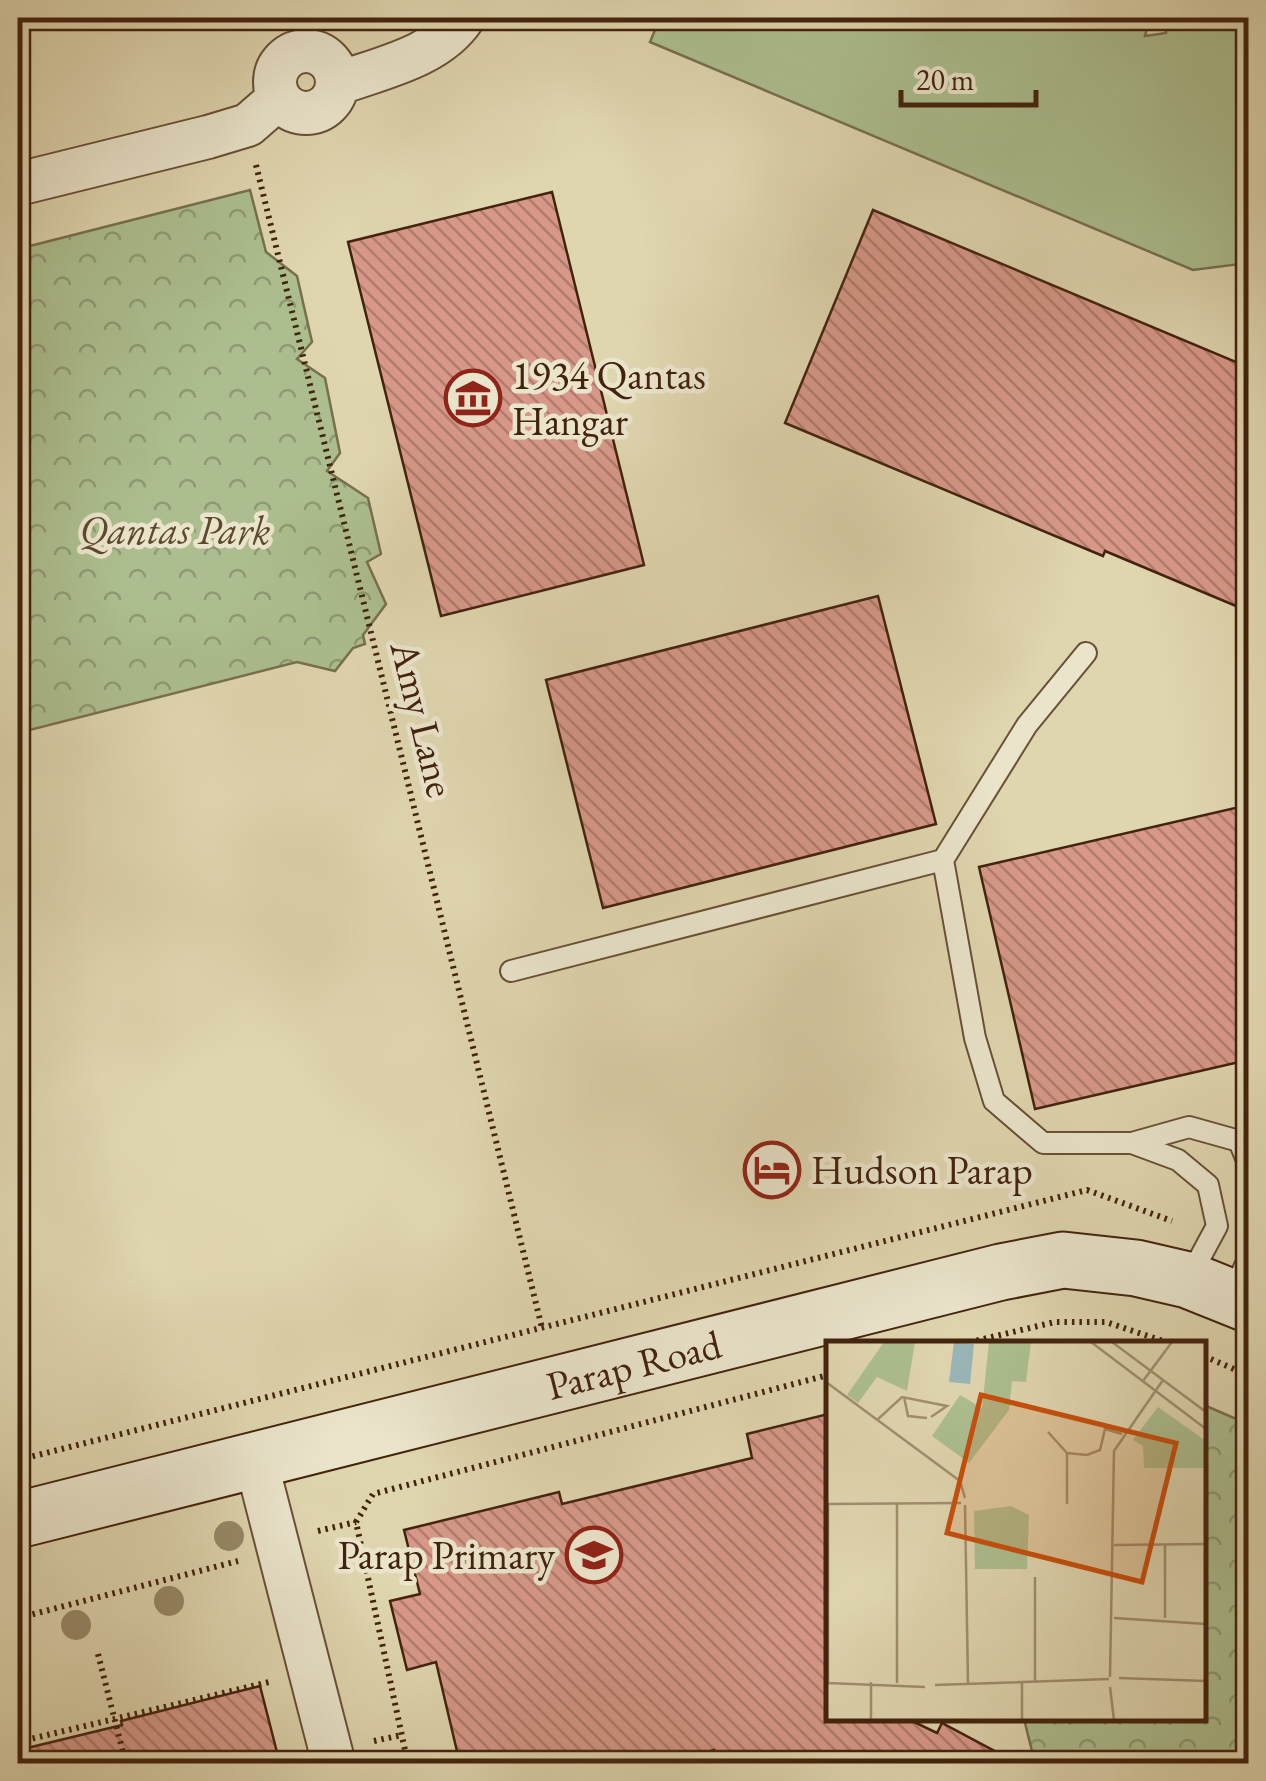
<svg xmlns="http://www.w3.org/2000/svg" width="1266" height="1781" font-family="'EB Garamond',serif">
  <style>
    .forest { fill: url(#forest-crowns); stroke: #77704e; stroke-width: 2.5 }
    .pitch { fill: #acbe8f; stroke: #77704e; stroke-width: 2.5 }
    .building { fill: url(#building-back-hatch); stroke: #42230d; stroke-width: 2.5 }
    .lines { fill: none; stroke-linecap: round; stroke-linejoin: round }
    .lane-casing { stroke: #695036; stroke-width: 24 }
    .street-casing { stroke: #695036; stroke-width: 46 }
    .secondary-casing { stroke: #42230d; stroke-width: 59 }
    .path { stroke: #42230d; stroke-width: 6; stroke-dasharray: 2.5 5; stroke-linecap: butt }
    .lane { stroke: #eae4cb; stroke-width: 20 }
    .street { stroke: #eae4cb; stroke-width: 42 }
    .secondary { stroke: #eae4cb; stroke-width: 55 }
    .tree { fill: #978968 }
    .labels { text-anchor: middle; stroke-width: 9; stroke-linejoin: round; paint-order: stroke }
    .poi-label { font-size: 40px; fill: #42230d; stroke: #eae4cb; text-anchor: start }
    .park-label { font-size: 40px; font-style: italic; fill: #5c4a2e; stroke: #eae4cb }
    .street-label { font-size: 40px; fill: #42230d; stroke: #eae4cb }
    .inset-road { fill: none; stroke: #a08e6e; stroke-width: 2.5 }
    .view { fill: #c74e0c; fill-opacity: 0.15; stroke: #c74e0c; stroke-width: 5 }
    .inset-edge { fill: none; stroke: #42230d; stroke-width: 5 }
  </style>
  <defs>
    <pattern id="forest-crowns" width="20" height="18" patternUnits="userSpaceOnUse" patternTransform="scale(2.5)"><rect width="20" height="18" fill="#acbe8f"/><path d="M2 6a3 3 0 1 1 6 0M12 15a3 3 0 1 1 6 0" fill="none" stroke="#8e9a73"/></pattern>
    <pattern id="building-back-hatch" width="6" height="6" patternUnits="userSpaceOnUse" patternTransform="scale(2.5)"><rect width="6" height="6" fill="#d79889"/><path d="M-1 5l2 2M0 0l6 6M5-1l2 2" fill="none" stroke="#b07c6e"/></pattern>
  </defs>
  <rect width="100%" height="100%" fill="#dfd5af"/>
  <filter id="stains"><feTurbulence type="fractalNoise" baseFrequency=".002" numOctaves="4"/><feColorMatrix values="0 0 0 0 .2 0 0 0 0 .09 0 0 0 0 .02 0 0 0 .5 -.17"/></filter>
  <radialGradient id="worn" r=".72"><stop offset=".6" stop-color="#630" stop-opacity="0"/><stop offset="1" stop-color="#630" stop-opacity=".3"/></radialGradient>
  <!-- forest -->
  <path class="forest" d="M250 190 266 252 297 276 312 342 297 359 325 378 340 453 327 471 368 498 381 554 367 562 386 604 363 635 365 644 353 648 335 671 297 662 18 733V249Z
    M1204 1405 1248 1424V1763H1035L1024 1719 1204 1718Z"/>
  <!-- pitch -->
  <path class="pitch" d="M660 18H1150L1145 36 1166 33 1165 23 1212 18H1248V263L1193 270 650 42Z"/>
  <!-- building -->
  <path class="building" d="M552 192 644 565 441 616 348 242Z
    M873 210 1248 367V611L1105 551 1103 556 785 423Z
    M878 596 936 824 603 908 546 680Z
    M1248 805V1060L1035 1109 979 867Z
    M828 1414V1718H906L937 1733 942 1723 1019 1764H716L714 1750 658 1764H460L436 1662 407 1670 390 1601 420 1594 404 1530 559 1492 562 1504 752 1458 747 1434Z
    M260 1686 280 1764H21L19 1750 122 1725 121 1721Z"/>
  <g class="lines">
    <!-- lane casing -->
    <g class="lane-casing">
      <path id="lane" d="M1086 653 1027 725 943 860 975 1038 994 1101 1043 1143H1132L1189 1127 1239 1141 1248 1163
        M511 971 943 860
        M1132 1143 1178 1160 1208 1185 1217 1226 1189 1278
        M1233 1293 1248 1259"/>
    </g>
    <!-- street casing -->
    <g class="street-casing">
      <path id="street" d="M275 82a31 31 0 1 1 62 0a31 31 0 1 1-62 0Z
        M337 84C380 68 437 57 463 18
        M18 184 208 137 248 125 279 98
        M256 1461 334 1764"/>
    </g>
    <!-- secondary casing -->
    <g class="secondary-casing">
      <g id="secondary">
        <path id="s1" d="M18 1520 1001 1272 1063 1260 1136 1268 1188 1280 1248 1304"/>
      </g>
    </g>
    <!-- path -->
    <path class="path" d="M256 165 542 1328
      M962 1344 1055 1322H1106L1172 1344
      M1204 1356 1248 1375
      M18 1460 1087 1190 1172 1221
      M318 1531 356 1522
      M18 1618 238 1561
      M98 1654 126 1764
      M374 1741 402 1735
      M18 1742 269 1682
      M408 1764 356 1522 373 1494 828 1375"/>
    <!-- lane -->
    <use href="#lane" class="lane"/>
    <!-- street -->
    <use href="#street" class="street"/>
    <!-- secondary -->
    <use href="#secondary" class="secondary"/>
  </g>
  <!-- trees -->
  <g class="tree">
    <circle cx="229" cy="1536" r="15"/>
    <circle cx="169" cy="1601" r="15"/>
    <circle cx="76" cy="1625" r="15"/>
  </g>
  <!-- icons -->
  <defs>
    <g id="museum-ring" transform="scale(2.875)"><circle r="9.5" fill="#eae4cb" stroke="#8f2418" stroke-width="1.5"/><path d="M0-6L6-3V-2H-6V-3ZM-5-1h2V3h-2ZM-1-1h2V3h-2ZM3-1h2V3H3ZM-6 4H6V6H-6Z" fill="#8f2418"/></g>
    <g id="hotel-ring" transform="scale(2.875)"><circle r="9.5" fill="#eae4cb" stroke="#8f2418" stroke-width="1.5"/><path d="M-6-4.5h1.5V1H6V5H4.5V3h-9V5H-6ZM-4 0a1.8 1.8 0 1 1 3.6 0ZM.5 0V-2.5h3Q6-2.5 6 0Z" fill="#8f2418"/></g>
    <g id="school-ring" transform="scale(2.875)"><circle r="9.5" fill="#eae4cb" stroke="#8f2418" stroke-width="1.5"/><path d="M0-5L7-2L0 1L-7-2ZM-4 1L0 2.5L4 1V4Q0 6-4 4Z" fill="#8f2418"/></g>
  </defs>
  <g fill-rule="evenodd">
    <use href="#museum-ring" x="473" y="398"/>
    <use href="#hotel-ring" x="772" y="1170"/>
    <use href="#school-ring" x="594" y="1555"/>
  </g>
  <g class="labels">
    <!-- poi labels -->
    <g class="poi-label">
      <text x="512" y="389">1934 Qantas<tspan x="512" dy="46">Hangar</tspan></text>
      <text x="811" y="1184">Hudson Parap</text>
      <text x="555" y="1569" text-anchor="end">Parap Primary</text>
    </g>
    <!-- park labels -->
    <g class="park-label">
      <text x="175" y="544">Qantas Park</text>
    </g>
    <!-- street labels -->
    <g class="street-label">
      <text transform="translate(423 719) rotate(76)" y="14">Amy Lane</text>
      <text dy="14" stroke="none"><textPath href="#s1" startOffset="635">Parap Road</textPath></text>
    </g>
  </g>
  <!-- overview -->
  <g transform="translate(826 1341)">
    <rect width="380" height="380" fill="#dfd5af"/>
    <path d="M58 1H89L81 50 51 36 32 62 21 54Z" fill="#acbe8f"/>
    <path d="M332 66 380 100V127H318L317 105 307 99ZM185 165 203 174 201 228H149L148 170Z" fill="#acbe8f"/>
    <path d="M163 1H205L200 41 186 40 183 69 143 122 106 95 134 54 156 67Z" fill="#acbe8f"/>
    <path d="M128 1 148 3 144 43 123 41Z" fill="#99b5b7"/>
    <path class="inset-road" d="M265 1 380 88M286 1 380 71M317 40 346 1M0 41 134 140 139 157M78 56 82 75 101 77M51 79 76 56 121 65 105 76M222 91 241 112 261 114 274 109 279 88 296 93M241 112V163M1 163 135 162M2 163V341M139 164 142 342M288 204 380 203M339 204V277M209 236V341M288 277 380 283M284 336 288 110 337 39M293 337 380 340M45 341V379M1 342 99 346M71 342V162M196 342V379M109 344 283 338M284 346 288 379"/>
    <path class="view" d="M155 54 350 102 316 241 121 192Z"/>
    <rect width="380" height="380" class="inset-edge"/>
  </g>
  <!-- margin -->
  <rect width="1266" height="1781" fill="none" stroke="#dfd5af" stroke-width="60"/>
  <rect x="20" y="20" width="1226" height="1741" fill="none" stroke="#42230d" stroke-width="5"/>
  <rect x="30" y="30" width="1206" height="1721" fill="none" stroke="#42230d" stroke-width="2.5"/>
  <!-- scale -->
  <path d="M901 90v15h135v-15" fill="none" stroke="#42230d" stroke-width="5"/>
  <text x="916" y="90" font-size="30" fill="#42230d" stroke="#eae4cb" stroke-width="8" paint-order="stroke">20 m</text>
  <rect width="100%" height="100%" filter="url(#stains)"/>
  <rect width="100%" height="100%" fill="url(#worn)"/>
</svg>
